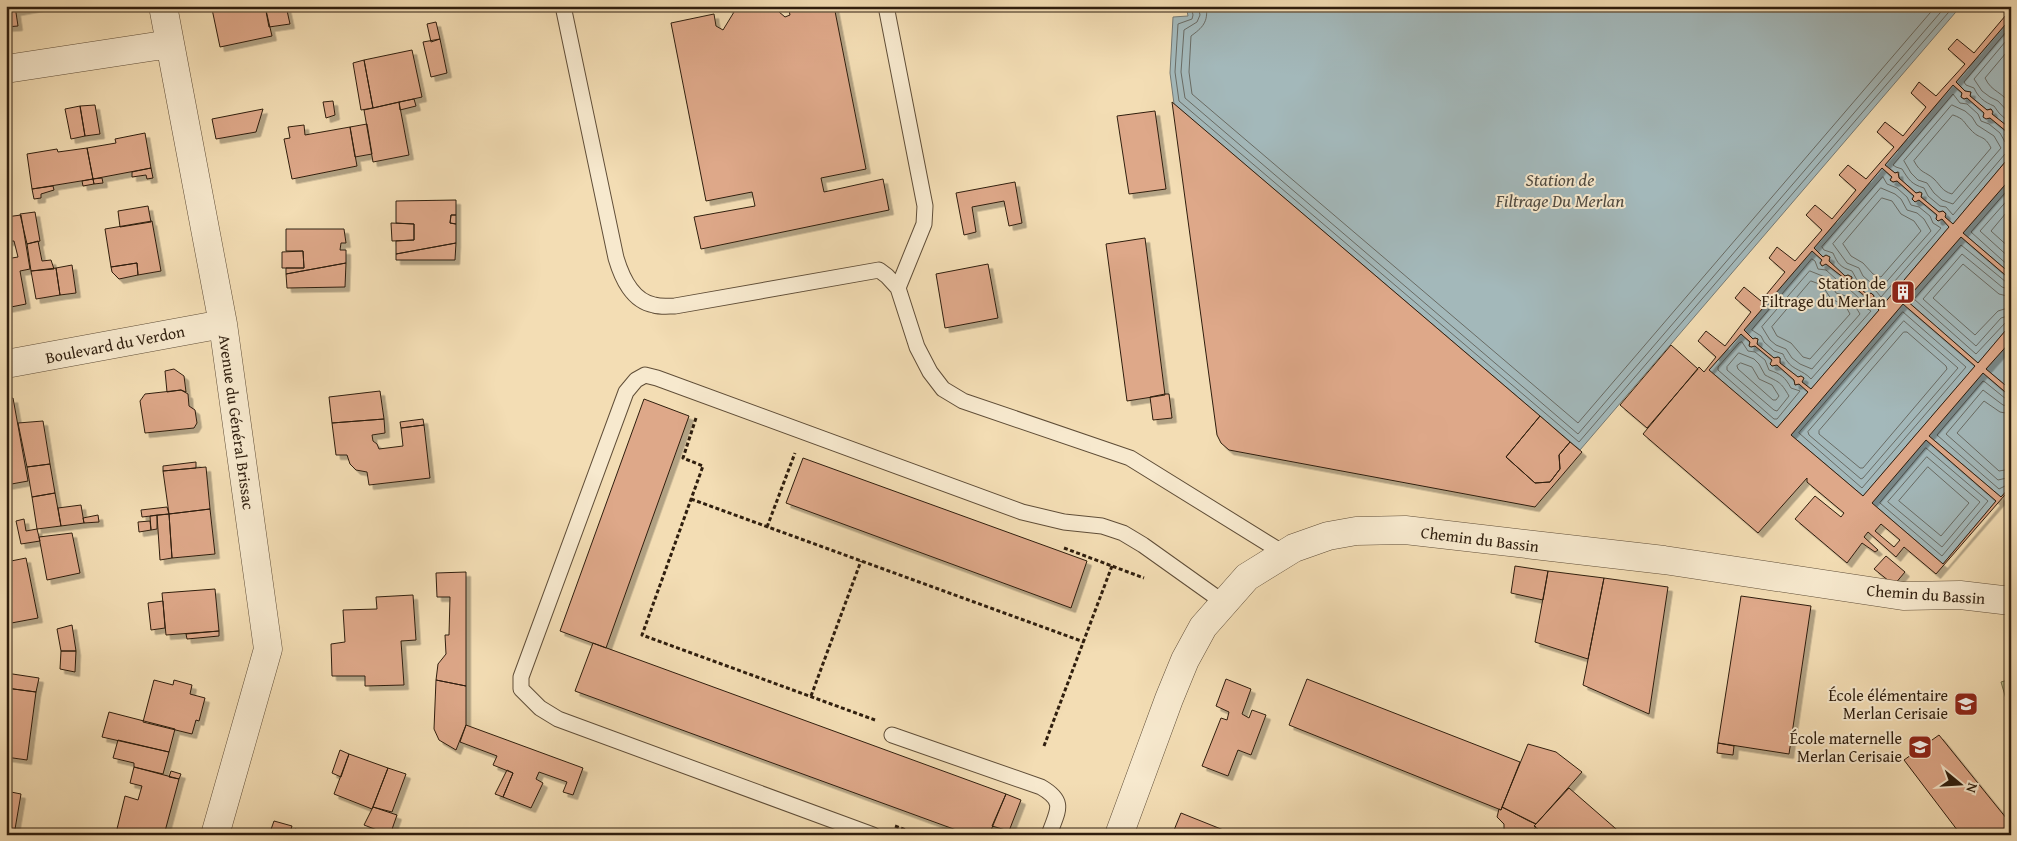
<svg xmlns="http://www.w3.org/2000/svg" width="2017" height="841" font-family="'Gentium Book Plus',serif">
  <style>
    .green { fill: #bec08b; stroke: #766f4c }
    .water { fill: #a3b8ba; stroke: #757a75 }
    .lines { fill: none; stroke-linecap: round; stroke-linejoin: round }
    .shore { stroke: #696b64; stroke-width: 1 }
    .building { fill: #dea889; stroke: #2f1e0e; fill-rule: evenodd; filter: url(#shadow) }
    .lane-casing { stroke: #604e38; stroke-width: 17 }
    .street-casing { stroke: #604e38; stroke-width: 29 }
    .path { stroke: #2f1e0e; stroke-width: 3; stroke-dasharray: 4 2.5; stroke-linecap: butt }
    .lane { stroke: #f7e9ce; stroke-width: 15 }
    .street { stroke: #f7e9ce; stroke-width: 28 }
    .labels { text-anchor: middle; stroke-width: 4; stroke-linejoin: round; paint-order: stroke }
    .poi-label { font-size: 16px; fill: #2f1e0e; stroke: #f7e9ce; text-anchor: end }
    .street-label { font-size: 16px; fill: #2f1e0e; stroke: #f7e9ce }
    .water-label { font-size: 18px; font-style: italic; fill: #524c42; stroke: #f7e9ce }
  </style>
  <defs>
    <filter id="shadow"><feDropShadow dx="4.5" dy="4.5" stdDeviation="0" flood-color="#0004"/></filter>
  </defs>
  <rect width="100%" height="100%" fill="#f3ddb4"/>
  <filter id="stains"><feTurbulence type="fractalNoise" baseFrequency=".004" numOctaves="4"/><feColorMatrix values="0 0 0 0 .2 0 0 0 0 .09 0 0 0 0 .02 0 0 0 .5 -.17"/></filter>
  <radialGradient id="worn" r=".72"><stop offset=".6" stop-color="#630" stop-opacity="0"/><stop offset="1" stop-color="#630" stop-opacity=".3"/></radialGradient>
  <!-- green -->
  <path class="green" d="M2011 679V716L2001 682Z"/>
  <!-- water -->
  <path class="water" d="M1186 6H1961L1580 450 1174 104 1170 73 1173 17 1188 16Z
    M2011 18V129H2009L1992 114 1993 112 1991 109 1987 110 1970 96V92L1965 91 1956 82Z
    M1953 85 1962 93 1961 97 1964 99 1967 98 2007 132 2005 135 2009 138H2011V155L1953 224 1945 217 1946 213 1943 211 1939 212 1921 197 1922 194 1920 192 1916 193 1899 178V172L1895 173 1885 165Z
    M1882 168 1892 177 1890 180 1893 182 1897 181 1914 196 1913 199 1919 200 1937 215 1936 219 1938 221 1942 219 1949 227 1882 306 1873 300 1874 295 1871 293 1868 295 1851 281 1852 277 1848 275 1845 276 1829 261 1826 255 1823 257 1814 248Z
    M2011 178V274L1963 233Z
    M1961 237 2011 280V324L1978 363 1906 300Z
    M1812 251 1822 260 1820 263 1822 266 1826 264 1844 278 1842 282 1844 285 1848 282 1866 297 1864 301 1866 304 1871 302 1879 310 1811 389 1802 382 1804 378 1801 376 1798 377 1780 363V358L1778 357 1774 358 1757 344 1758 339 1755 338 1753 339 1744 330Z
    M1903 304 1975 366 1863 496 1791 435Z
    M1741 334 1750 342 1749 345 1751 347 1755 346 1772 360 1771 364 1772 366 1777 365 1794 380 1795 385 1799 384 1808 392 1777 428 1709 370Z
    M2011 341V390L1986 369Z
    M1983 373 2011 397V486L2001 497 1929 436Z
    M1926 440 1996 501 1943 564 1872 503Z"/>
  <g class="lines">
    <!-- shore -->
    <path class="shore" d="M1191 6 1193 15 1192 19 1178 24 1175 72 1179 101 1579 442 1954 6
      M1198 6 1200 15 1197 22 1184 30 1181 72 1185 98 1578 434 1946 6
      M1206 6C1209 22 1202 28 1191 36L1189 72 1192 94 1578 423 1936 6
      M2011 26 1964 82 1966 85 1974 88C1978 97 1984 102 1994 106L1999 113 2011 124
      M2011 35 1974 79 1982 91 1990 97 1998 101 2011 115
      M2011 47 1985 78C1992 93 2003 91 2011 106
      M1952 105 1965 111 1972 117 1977 125 1994 136 2001 148 1953 204 1942 200 1934 193 1927 183 1918 180 1911 173 1904 161Z
      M1953 115C1965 119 1963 122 1971 130 1980 140 1984 134 1991 148L1952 194C1942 191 1941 186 1934 179 1925 171 1921 174 1914 161Z
      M2011 143 2005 142 2000 133 1989 124 1981 121 1978 114 1967 104 1960 103 1953 94 1893 165 1896 167 1902 169C1909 180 1911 184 1924 188L1928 196 1940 206 1946 207 1953 215 2005 154 2011 152
      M1883 177 1887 184 1897 188 1907 197 1911 205 1919 207 1930 216 1933 223 1941 228 1881 297 1876 291 1868 288 1857 280 1852 271C1840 267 1838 264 1833 253L1824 250 1822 247Z
      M2011 186 1971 232 2011 268
      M1881 188 1895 194 1901 199 1907 210 1917 213 1924 219 1931 231 1882 287 1870 282 1863 276 1859 268 1847 263 1833 244Z
      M2011 196 1980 231 2011 259
      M1882 198 1892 201 1901 214 1914 221 1921 231 1881 277 1873 274 1863 263 1851 256 1843 244Z
      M2011 207 1991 231 2011 249
      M1812 259 1815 261 1818 269 1826 270 1836 279 1840 288 1849 289 1859 298 1861 305 1871 311 1811 379C1803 370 1793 370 1787 361 1785 359 1784 356 1783 354L1774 351 1764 342 1761 336 1752 330Z
      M1810 271 1825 277 1830 282 1836 293 1846 296 1852 301 1860 314 1812 369 1800 364 1792 358 1786 349 1776 345 1770 340 1762 327Z
      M1811 281 1822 285 1831 299 1845 305 1850 314 1810 359 1803 357 1791 343 1777 336 1772 327Z
      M2011 283 2006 282 1961 245 1914 299 1976 354 2005 323 2011 321
      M2011 290 2002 287 1962 254 1923 299 1976 346 2001 318 2011 315
      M2011 297 1999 294 1963 264 1933 298 1975 335 1998 311 2011 307
      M1903 312 1966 367 1862 488 1799 433Z
      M1904 321 1958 368 1863 478 1861 479 1809 435 1808 432Z
      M1904 332H1907L1946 366 1947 369 1863 468H1860L1819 434V431Z
      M1742 342 1748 351 1755 352 1765 360 1769 370C1781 374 1785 377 1791 388L1800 391 1777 419H1774L1718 370V367L1739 343Z
      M1739 353 1754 359 1759 364 1765 375C1780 383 1780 381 1789 396L1777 411 1774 410 1727 370V367Z
      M1741 363 1752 367 1759 379 1772 385 1779 396 1776 400H1773L1738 369 1737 366Z
      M2011 401 2006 399 1985 382 1983 381 1937 435 1999 489 2011 483
      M2011 407 2003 405 1983 390 1946 434 1998 480 2011 477
      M2011 414 2000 412 1984 401 1957 433 1999 471 2011 469
      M1926 448 1988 501 1942 556 1880 503Z
      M1927 457 1980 502 1942 547 1888 502Z
      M1928 467 1969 503 1941 536 1899 501Z"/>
  </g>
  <!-- building -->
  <path class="building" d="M6 6H15L18 26 6 27Z
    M15 6H43L16 11Z
    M226 6H265L272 36 220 47 212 9Z
    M265 6H286L290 24 269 27Z
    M725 6H772L785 17 790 15 788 6H834L866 169 821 178 824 192 883 179 889 210 701 249 694 217 755 206 752 192 706 201 671 23 714 14 716 26 723 30 734 12Z
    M2011 9V18L1956 82 1965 91 1971 92 1970 96 1987 110 1991 109 1993 112 1992 114 2011 129V138H2009L2005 135 2007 132 1990 118 1986 119 1983 117 1984 113 1967 98 1964 99 1961 97 1962 93 1953 85 1885 165 1895 173 1898 172 1899 178 1916 193 1920 192 1922 193 1921 197 1939 212 1943 211 1946 214 1945 217 1953 224 2011 155V178L1963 233 2011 274V280L1961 237 1906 300 1978 363 2011 324V341L1986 369 2011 390V397L1983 373 1929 436 2001 497 2011 486V488L1936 574 1904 547 1896 557 1868 532 1864 537 1878 550 1875 552 1862 543 1847 563 1795 519 1815 496 1841 517 1844 513 1807 482V478L1758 533 1643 434 1699 367 1704 372 1716 357 1698 341 1706 331 1725 346 1751 312 1735 298 1744 287 1761 301 1785 272 1769 258 1777 247 1795 261 1822 230 1806 215 1815 205 1832 219 1856 190 1839 175 1848 165 1866 179 1894 147 1877 132 1885 122 1903 136 1926 107 1911 93 1919 82 1936 96 1965 64 1948 49 1957 39 1974 53ZM1882 168 1892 177 1890 180 1893 182 1897 181 1914 196 1912 199 1915 202 1919 200 1937 215 1936 219 1938 221 1942 219 1949 227 1882 306 1873 300 1874 296 1871 293 1868 295 1851 281 1852 277 1848 275 1845 276 1829 261 1830 257 1826 255 1823 257 1814 248ZM1812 251 1822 260 1820 263 1822 266 1826 264 1844 278 1842 282 1844 285 1848 282 1866 297 1864 301 1866 304 1871 302 1879 310 1811 389 1802 382 1804 378 1801 376 1798 377 1780 363V358L1778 357 1774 358 1757 344 1758 339 1755 338 1753 339 1744 330ZM1903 304 1975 366 1863 496 1791 435ZM1741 334 1750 342 1749 346 1751 347 1755 346 1772 360 1770 364 1772 366 1777 365 1794 380 1795 385 1799 384 1808 392 1777 428 1709 370ZM1926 440 1996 501 1943 564 1872 503ZM1881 524 1900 540 1894 547 1875 531Z
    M436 22 440 39 431 42 427 24Z
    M440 39 447 73 431 77 423 42Z
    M412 50 422 97 373 108 364 60Z
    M364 60 373 108 361 110 353 63Z
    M414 99 416 106 400 110 399 102Z
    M333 101 335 115 326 118 323 102Z
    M399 102 409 155 373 162 364 110Z
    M1172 102 1540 416 1506 457 1535 483 1550 482 1560 469 1559 455 1570 442 1582 452 1535 507 1229 450 1221 443 1217 435Z
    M95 105 100 134 85 136 80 106Z
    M80 106 85 136 71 139 65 109Z
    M263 109 256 132 216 139 212 119Z
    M1155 111 1166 189 1129 194 1117 116Z
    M367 124 372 154 355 157 350 127Z
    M304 125 305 135 350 127 357 166 292 179 284 139 290 138 288 127Z
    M145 133 151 168 93 179 87 148 116 143 115 139Z
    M87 148 93 179 32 189 27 154 57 149 58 152Z
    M151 168 153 178 147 179 146 175 132 177V172Z
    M102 178 103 183 94 184 93 179Z
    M93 179 94 184 83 186 82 181Z
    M1015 182 1022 223 1009 226 1004 201 972 207 976 232 964 235 956 193Z
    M53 186 54 190 41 194V198L34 199 32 189Z
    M456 200V215H451L450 223 456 224V243L396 254V241L414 240V224L396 223V201Z
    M148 206 151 222 120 227 118 211Z
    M35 212 40 241 27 244 20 214Z
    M21 215 30 269 20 271 26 304 6 308V259L18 257 14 241H8L6 217Z
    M451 215H456V224L450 223Z
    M152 221 161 271 138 275 137 263 111 267 105 229Z
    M391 223 414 224V240L392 241Z
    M286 229H344L346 243H341L340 250H346V263L286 274V268H304L303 251H286Z
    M1145 238 1165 395 1127 401 1106 244Z
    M38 241 42 261 51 260 54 269 31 271 27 244Z
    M456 243 455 260H396V254Z
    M303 251 304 268H282V252Z
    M137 263 138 275 119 279 112 272 111 267Z
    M346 263 345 287 287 288 286 274Z
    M988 264 998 318 945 328 936 274Z
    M72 265 76 293 60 295 56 268Z
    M56 268 60 295 36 299 31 271Z
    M1671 345 1698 369 1647 428 1620 405Z
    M174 369 184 376 186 392 181 390 167 392 165 371Z
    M181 390 188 394 189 406 195 410 197 423 194 428 145 433 140 401 145 394Z
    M380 391 384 419 332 423 329 397Z
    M1165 394H1169L1172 418 1153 420 1150 397Z
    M13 398 28 481 6 485V400Z
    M644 399 689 416 606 648 560 631Z
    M1540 416 1570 442 1559 455 1560 469 1550 482 1535 483 1506 457Z
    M384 419 385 433 372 435 373 441 377 444 379 449 403 446 401 428 424 425 430 478 369 485 367 472 356 470 350 464 347 455H336L332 423Z
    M423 419 424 425 401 428 400 422Z
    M43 421 50 464 27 467 18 423Z
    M803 458 1087 561 1071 608 786 503Z
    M196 462V468L163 471V466Z
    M50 464 55 493 32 497 27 467Z
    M206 467 210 509 169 514 163 471Z
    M55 493 61 526 37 529 32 497Z
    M81 505 84 523 61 526 58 508Z
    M167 507 169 514 142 517 141 510Z
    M210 509 215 554 172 558 169 514Z
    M169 514 172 558 160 560 157 515Z
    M98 515 99 522 84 523 83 518Z
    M157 515V529L151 530 150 516Z
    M24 519 26 531 37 529 40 541 21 544 16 521Z
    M150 521 151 530 139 532 138 522Z
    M72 533 80 573 47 580 39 537Z
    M1886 556 1905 572 1894 585 1874 569Z
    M26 558 38 618 6 624V562Z
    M1515 566 1548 571 1543 600 1511 593Z
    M1548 571 1604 578 1588 659 1535 642Z
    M466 572V686L436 680 438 664 446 654 445 635H449L450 597H437L436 573Z
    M1604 578 1668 587 1649 714 1583 685Z
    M215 589 219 631 166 635 162 593Z
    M413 595 416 640 401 641 404 685 365 686V676H332L331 644 345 642 343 610 377 609 376 597Z
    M1741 596 1811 606 1789 754 1718 743Z
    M163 601 165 628 151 630 148 603Z
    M72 625 76 651H61L57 629Z
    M219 631V636L187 639 186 634Z
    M593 643 1006 794 989 835H970L575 691Z
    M61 651H76L75 672 60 669Z
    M6 673 39 678 36 692 6 688Z
    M1226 679 1251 689 1242 714 1249 718 1252 710 1266 715 1251 755 1238 750 1228 776 1202 766 1221 718 1227 720 1229 712 1216 706Z
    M1307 679 1520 762 1501 810 1289 725Z
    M154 680 173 685 174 680 192 685 190 694 205 698 199 721 196 720 192 734 143 722Z
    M436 680 466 686V725L456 750 439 740 434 729Z
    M6 688 36 692 27 760 6 757Z
    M109 712 175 729 169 752 102 737Z
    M466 725 583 768 573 795 563 792 567 782 539 772 536 779 543 783 531 808 503 797 513 773 493 765 497 756 460 742Z
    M1939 735 2011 824V835H1961L1904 760Z
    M118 740 169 752 163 774 134 767V763L113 758Z
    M1718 743 1734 746 1733 755 1717 753Z
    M1528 744 1556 752 1582 772 1536 824 1502 807Z
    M340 750 349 754 341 777 332 773Z
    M349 754 388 768 372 809 334 794Z
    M134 767 179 779 164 835H125L116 833 125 796 138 800 142 786 130 783Z
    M388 768 406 774 392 812 373 807Z
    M507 770 513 773 503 797 495 794Z
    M171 771 181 774 179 779 169 777Z
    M1569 788 1623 835H1545L1534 826Z
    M6 791 21 794 14 835H6Z
    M1006 794 1021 800 1009 831 992 826Z
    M373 807 397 815 390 835 364 825Z
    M1502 807 1529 821 1536 824 1534 826 1536 827 1529 835H1500L1504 830V824L1497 817 1499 809 1501 810Z
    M1181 813 1236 835H1172Z
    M274 821 292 826 289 835H269Z
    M295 829 315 835H293Z"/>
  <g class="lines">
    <!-- lane casing -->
    <g class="lane-casing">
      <path id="lane" d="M563 6 616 258C622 278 632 301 654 305 661 307 668 306 675 306L879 270 887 276 898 288 917 347 930 372 943 389 963 401 1130 458 1285 554
        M886 6 925 206 924 224 898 288
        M892 735 1041 787C1067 802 1057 811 1049 835
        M873 835 558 719 540 708 521 689V677L626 392 636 380 645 375 657 378 1022 512 1064 522 1102 526 1123 533 1143 545 1223 602"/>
    </g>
    <!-- street casing -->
    <g class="street-casing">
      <path id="street" d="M163 6 223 324 268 649 215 835
        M6 69 170 44
        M6 364 223 324
        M1119 835 1169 699 1185 660 1203 627 1247 577 1294 548 1328 536 1356 531 1405 530 1664 560 1903 596 1960 595 2011 601"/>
    </g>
    <!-- path -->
    <path class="path" d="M696 418 683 458 703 466 642 635 875 720
      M691 499 1084 642
      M767 527 795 453
      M1064 548 1144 578
      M811 696 861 561
      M1044 746 1112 566
      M895 826 920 835"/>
    <!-- lane -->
    <use href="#lane" class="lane"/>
    <!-- street -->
    <use href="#street" class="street"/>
  </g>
  <!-- icons -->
  <defs>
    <g id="building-square" transform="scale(1.25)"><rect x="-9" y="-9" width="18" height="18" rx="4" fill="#8f2418" stroke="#f7e9ce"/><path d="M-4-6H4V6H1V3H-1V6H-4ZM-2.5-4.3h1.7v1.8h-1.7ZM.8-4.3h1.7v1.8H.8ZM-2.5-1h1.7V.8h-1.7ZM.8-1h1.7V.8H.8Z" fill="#fff"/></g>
    <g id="school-square" transform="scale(1.25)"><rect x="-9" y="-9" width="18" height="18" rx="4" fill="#8f2418" stroke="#f7e9ce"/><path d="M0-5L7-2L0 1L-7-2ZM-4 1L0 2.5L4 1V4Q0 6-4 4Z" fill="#fff"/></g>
  </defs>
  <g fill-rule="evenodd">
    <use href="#building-square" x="1903" y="292"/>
    <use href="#school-square" x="1966" y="704"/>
    <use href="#school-square" x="1920" y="747"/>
  </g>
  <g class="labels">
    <!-- poi labels -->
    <g class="poi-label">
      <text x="1886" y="289">Station de<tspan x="1886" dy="18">Filtrage du Merlan</tspan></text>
      <text x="1948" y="701">École élémentaire<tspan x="1948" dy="18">Merlan Cerisaie</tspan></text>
      <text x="1902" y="744">École maternelle<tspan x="1902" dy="18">Merlan Cerisaie</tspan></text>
    </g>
    <!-- street labels -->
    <g class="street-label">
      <text transform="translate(115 344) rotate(-11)" y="6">Boulevard du Verdon</text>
      <text transform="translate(237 422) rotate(82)" y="6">Avenue du Général Brissac</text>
      <text transform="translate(1480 539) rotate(7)" y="6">Chemin du Bassin</text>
      <text transform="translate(1926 594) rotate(4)" y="6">Chemin du Bassin</text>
    </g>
    <!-- water labels -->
    <g class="water-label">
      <text x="1560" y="186">Station de<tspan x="1560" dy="21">Filtrage Du Merlan</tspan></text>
    </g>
  </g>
  <!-- margin -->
  <rect width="2017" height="841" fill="none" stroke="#f3ddb4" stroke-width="25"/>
  <rect x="8" y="8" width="2002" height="826" fill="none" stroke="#2f1e0e" stroke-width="2.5"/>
  <rect x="12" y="12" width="1992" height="816" fill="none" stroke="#2f1e0e"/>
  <!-- north arrow -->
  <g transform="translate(1960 784) rotate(108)" stroke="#f7e9ce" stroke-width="4" paint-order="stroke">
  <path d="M0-4L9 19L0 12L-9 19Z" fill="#2f1e0e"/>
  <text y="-8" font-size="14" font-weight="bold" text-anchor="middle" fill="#2f1e0e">N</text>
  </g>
  <rect width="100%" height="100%" filter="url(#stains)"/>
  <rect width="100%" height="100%" fill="url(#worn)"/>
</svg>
